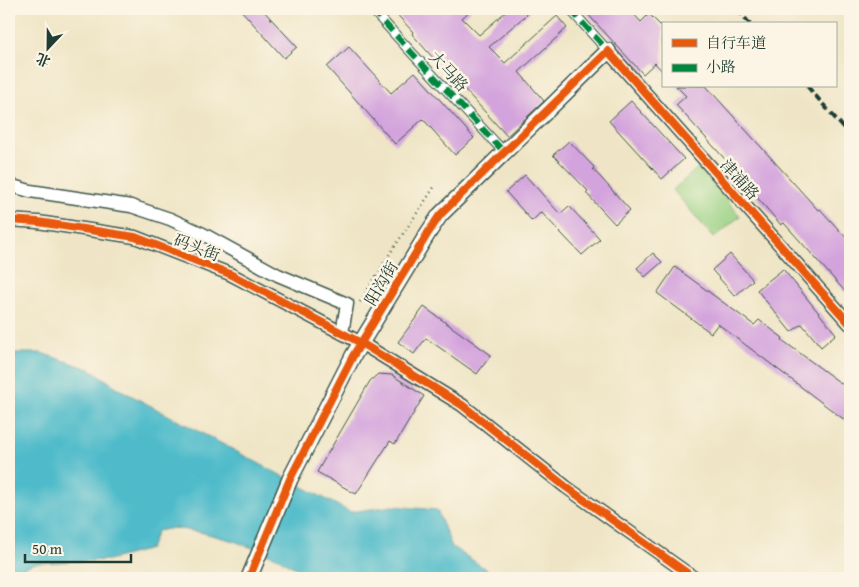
<svg xmlns="http://www.w3.org/2000/svg" width="859" height="587" font-family="'Gentium Book Plus','Noto Serif SC',serif">
  <style>
    .green { fill: #99d183; stroke: #5c875c }
    .water { fill: #4fbbca; stroke: #377c7f }
    .building { fill: #d3a3dd }
    .lines { fill: none; stroke-linecap: round; stroke-linejoin: round }
    .pedestrian-casing { stroke: #3e564a; stroke-width: 11 }
    .minor-casing { stroke: #3e564a; stroke-width: 15 }
    .tertiary-casing { stroke: #3e564a; stroke-width: 18 }
    .path { stroke: #3e564a; stroke-width: 2.5; stroke-dasharray: 1 4; stroke-linecap: butt }
    .pedestrian { stroke: #fff; stroke-width: 9 }
    .minor { stroke: #fff; stroke-width: 12 }
    .tertiary { stroke: #fff; stroke-width: 15 }
    .rail { stroke: #1f3d34; stroke-width: 4; stroke-dasharray: 8 4; stroke-linecap: butt }
    .quiet { stroke: #00873e; stroke-width: 6; stroke-dasharray: 12 6; stroke-linecap: butt }
    .cycleway-casing { stroke: #fcf5e5; stroke-width: 11 }
    .cycleway { stroke: #e8590c; stroke-width: 8 }
    .labels { text-anchor: middle; stroke-width: 5; stroke-linejoin: round; paint-order: stroke }
    .street-label { font-size: 16px; fill: #1f3d34; stroke: #fcf5e5 }
  </style>
  <rect width="100%" height="100%" fill="#fcf5e5"/>
  <filter id="ink" filterUnits="userSpaceOnUse"><feTurbulence type="fractalNoise" baseFrequency=".02" numOctaves="2"/><feDisplacementMap in="SourceGraphic" scale="10" xChannelSelector="R" yChannelSelector="G"/><feConvolveMatrix kernelMatrix="1 2 1 2 8 2 1 2 1" color-interpolation-filters="sRGB"/></filter>
  <filter id="wash" filterUnits="userSpaceOnUse"><feTurbulence type="fractalNoise" baseFrequency=".0096" numOctaves="4" result="noise"/><feDisplacementMap in="SourceGraphic" scale="20" xChannelSelector="R" yChannelSelector="G"/><feGaussianBlur stdDeviation="1.12" result="paint"/><feColorMatrix in="noise" values="0 0 0 0 0 0 0 0 0 0 0 0 0 0 0 0 0 1.4 0 .05"/><feComposite in="paint" operator="in"/></filter>
  <g filter="url(#wash)">
    <rect width="100%" height="100%" fill="#efe5c6"/>
    <!-- green -->
    <path class="green" d="M699 167 740 216 714 238 673 190Z"/>
    <!-- water -->
    <path class="water" d="M9 353H41L90 369 121 390 350 512 392 506 437 510 452 547 500 578H309L298 569 288 564 279 558 234 541 200 532 173 528 157 531 150 549 108 560 35 563 9 573Z"/>
    <g id="blocks">
      <!-- building -->
      <path class="building" d="M240 9H262L297 47 284 58Z
        M392 9H472L462 18 479 35 509 9H533L489 47 505 63 557 16 567 28 519 72 544 101 507 136 465 90 463 92 412 34 413 32Z
        M583 9H629L641 22 649 14 663 28V72L655 63 643 74Z
        M349 47 391 93 415 72 474 138 455 155 423 119 395 144 327 67Z
        M676 86H706L818 210 820 209 850 242V297L784 223 781 225 742 180 743 179 676 105 686 96Z
        M631 101 684 159 662 179 609 121Z
        M569 141 594 167 593 169 630 210 615 224 586 193 588 191 553 155Z
        M525 175 560 214 569 206 600 239 582 255 541 212 532 221 506 192Z
        M653 253 662 262 645 277 637 268Z
        M730 254 753 280 735 296 712 270Z
        M675 267 754 325 759 320 783 338 782 340 850 390V424L718 324 711 333 657 293Z
        M783 269 836 334 821 347 802 324 791 332 757 290Z
        M424 307 491 355 477 374 426 338 414 354 398 342Z
        M378 374 392 375 424 396 395 444 390 441 356 494 317 472 370 381Z"/>
    </g>
  </g>
  <g filter="url(#ink)">
    <use href="#blocks" fill-opacity="0" stroke="#3e564a" stroke-width="1"/>
    <g class="lines">
      <!-- pedestrian casing -->
      <g class="pedestrian-casing">
        <path id="pedestrian" d="M372 9 412 53 504 152
          M570 9 608 51"/>
      </g>
      <!-- minor casing -->
      <g class="minor-casing">
        <path id="minor" d="M608 51 850 324
          M9 185 30 191 131 206 170 219 203 234 278 275 347 304 342 333
          M9 220 38 222 135 237 230 274 361 343 462 405 566 487 694 578"/>
      </g>
      <!-- tertiary casing -->
      <g class="tertiary-casing">
        <path id="tertiary" d="M249 578 290 479 353 356 428 233 440 215 608 51"/>
      </g>
      <!-- path -->
      <path class="path" d="M360 302 389 255 435 186"/>
      <!-- pedestrian -->
      <use href="#pedestrian" class="pedestrian"/>
      <!-- minor -->
      <use href="#minor" class="minor"/>
      <!-- tertiary -->
      <use href="#tertiary" class="tertiary"/>
      <!-- rail -->
      <path class="rail" d="M737 9 750 24
        M807 86 850 135"/>
      <!-- quiet -->
      <path class="quiet" d="M372 9 412 53 504 152
        M570 9 608 51"/>
      <!-- cycleway casing -->
      <g class="cycleway-casing">
        <path id="cycleway" d="M9 220 38 222 135 237 230 274 361 343 462 405 566 487 694 578
          M249 578 290 479 353 356 428 233 440 215 608 51 850 324"/>
      </g>
      <!-- cycleway -->
      <use href="#cycleway" class="cycleway"/>
    </g>
  </g>
  <g class="labels">
    <!-- street labels -->
    <g class="street-label">
      <text transform="translate(449 71) rotate(47)" y="6">大马路</text>
      <text transform="translate(740 179) rotate(48)" y="6">津浦路</text>
      <text transform="translate(197 247) rotate(21)" y="6">码头街</text>
      <text transform="translate(381 283) rotate(-59)" y="6">阳沟街</text>
    </g>
  </g>
  <!-- margin -->
  <rect width="859" height="587" fill="none" stroke="#fcf5e5" stroke-width="30"/>
  <!-- legend -->
  <rect x="662" y="22" width="175" height="65" fill="#fcf5e5" stroke="#a4ab9e"/>
  <rect x="672" y="39" width="25" height="8" fill="#e8590c" stroke="#a4ab9e"/>
  <text x="706" y="48" font-size="15" fill="#1f3d34">自行车道</text>
  <rect x="672" y="64" width="25" height="8" fill="#00873e" stroke="#a4ab9e"/>
  <text x="706" y="72" font-size="15" fill="#1f3d34">小路</text>
  <!-- north arrow -->
  <g transform="translate(48 48) rotate(202)" stroke="#fcf5e5" stroke-width="4" paint-order="stroke">
  <path d="M0-4L9 19L0 12L-9 19Z" fill="#1f3d34"/>
  <text y="-8" font-size="14" font-weight="bold" text-anchor="middle" fill="#1f3d34">北</text>
  </g>
  <!-- scale -->
  <path d="M25 554v8h106v-8" fill="none" stroke="#1f3d34" stroke-width="2.5"/>
  <text x="32" y="554" font-size="15" fill="#1f3d34" stroke="#fcf5e5" stroke-width="4" paint-order="stroke">50 m</text>
</svg>
